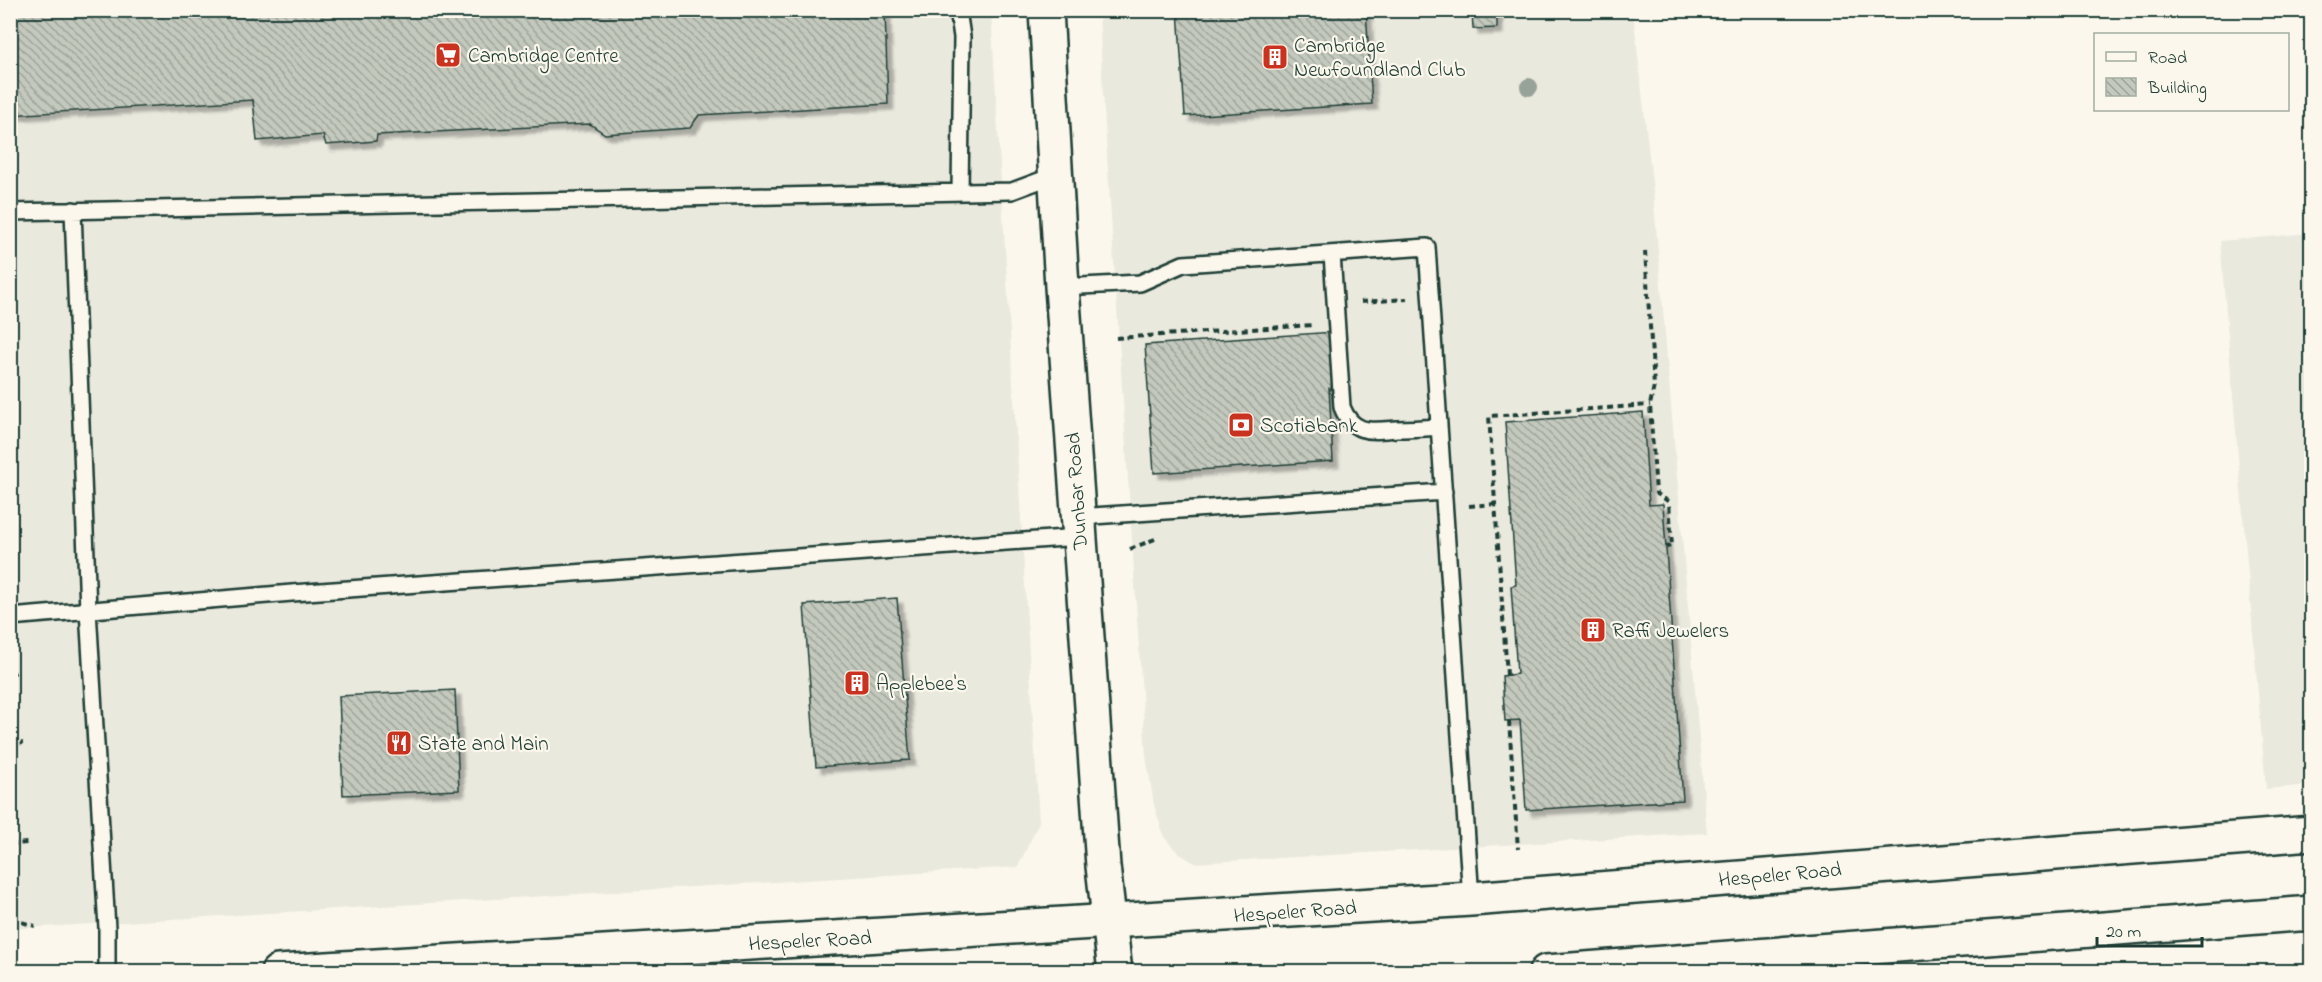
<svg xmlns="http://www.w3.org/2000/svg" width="2322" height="982" font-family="'Indie Flower',sans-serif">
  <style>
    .built { fill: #eae9de }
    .building { fill: url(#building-back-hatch); stroke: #1f3d34; stroke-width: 1.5; filter: url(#shadow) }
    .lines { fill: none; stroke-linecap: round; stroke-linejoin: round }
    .lane-casing { stroke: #1f3d34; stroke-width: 20 }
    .secondary-casing { stroke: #1f3d34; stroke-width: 38 }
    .primary-casing { stroke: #1f3d34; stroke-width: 38 }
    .path { stroke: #1f3d34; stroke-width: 4; stroke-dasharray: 6 4.5; stroke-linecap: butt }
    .lane { stroke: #fbf7ec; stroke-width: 15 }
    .secondary { stroke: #fbf7ec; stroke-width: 33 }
    .primary { stroke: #fbf7ec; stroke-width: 33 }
    .tree { fill: #97a298 }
    .labels { text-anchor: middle; stroke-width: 4.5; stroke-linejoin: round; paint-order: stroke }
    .poi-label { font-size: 21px; fill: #1f3d34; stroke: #fbf7ec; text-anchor: start }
    .street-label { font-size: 21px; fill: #1f3d34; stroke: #fbf7ec }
  </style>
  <defs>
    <pattern id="building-back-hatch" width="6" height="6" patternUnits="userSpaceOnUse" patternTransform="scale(1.5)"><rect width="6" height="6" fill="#c4c9be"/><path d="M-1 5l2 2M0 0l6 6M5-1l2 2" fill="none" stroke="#9fa49b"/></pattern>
    <filter id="shadow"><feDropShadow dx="5.5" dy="5.5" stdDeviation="1.5" flood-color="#0004"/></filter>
  </defs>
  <rect width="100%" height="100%" fill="#fbf7ec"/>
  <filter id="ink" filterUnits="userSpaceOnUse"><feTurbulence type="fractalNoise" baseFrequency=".0167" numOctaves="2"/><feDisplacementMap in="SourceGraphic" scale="12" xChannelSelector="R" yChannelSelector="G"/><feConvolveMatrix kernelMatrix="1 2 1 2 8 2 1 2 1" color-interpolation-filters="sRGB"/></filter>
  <g filter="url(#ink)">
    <!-- built -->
    <path class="built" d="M11 11H991L1039 822 1018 867 11 929Z
      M1099 11H1633L1653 190 1707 833 1195 863 1178 853 1164 837 1154 805 1146 756 1103 94Z
      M2311 233V785L2266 789 2220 241Z"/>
    <!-- building -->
    <path class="building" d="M10 10H885L888 104 699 115 690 128 605 134 590 124 377 135 376 141 326 145 323 135 257 141 253 100 10 115Z
      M1178 10H1366L1372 104 1185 116Z
      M1472 10H1497V28L1473 29Z
      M1334 332 1337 388H1329L1333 461 1154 473 1145 345Z
      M1643 412 1649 505 1663 504 1683 800 1526 810 1520 720 1505 721 1502 676 1517 674 1511 586 1516 585 1505 422Z
      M897 598 910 760 816 767 804 605Z
      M455 690 459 790 343 795 339 696Z"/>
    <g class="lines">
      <!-- lane casing -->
      <g class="lane-casing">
        <path id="lane" d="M958 10 962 37 960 192
          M73 210 88 610 107 928V972
          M10 212 1012 191 1055 175
          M1332 254 1342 407C1353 435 1371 431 1397 429 1411 429 1425 428 1439 427
          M1062 287 1140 283 1183 264 1427 247 1471 899
          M1078 517 1444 492
          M10 617 292 593 1079 537"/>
      </g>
      <!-- secondary casing -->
      <g class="secondary-casing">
        <path id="secondary" d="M1046 10 1062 287 1091 693 1103 866 1115 972"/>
      </g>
      <!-- primary casing -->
      <g class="primary-casing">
        <path id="primary" d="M278 972 1471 899 2312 833
          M1546 972 2312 913"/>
      </g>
      <!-- path -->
      <path class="path" d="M1645 251 1654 386 1650 405 1656 493 1669 502 1672 546 1666 547
        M1361 302 1407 299
        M1116 338 1313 325
        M1469 506 1495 504
        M1130 549 1155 539
        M10 675 18 671
        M1507 675 1489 416 1650 405
        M1509 721 1518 849
        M10 744 23 743
        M10 844 28 843
        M12 919 35 926"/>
      <!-- lane -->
      <use href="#lane" class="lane"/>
      <!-- secondary -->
      <use href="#secondary" class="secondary"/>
      <!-- primary -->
      <use href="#primary" class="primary"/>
    </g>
    <!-- trees -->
    <circle class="tree" cx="1529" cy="87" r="9"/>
  </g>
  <!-- icons -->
  <defs>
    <g id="supermarket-square" transform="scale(1.35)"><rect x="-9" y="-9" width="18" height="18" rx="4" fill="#c8321e" stroke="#fbf7ec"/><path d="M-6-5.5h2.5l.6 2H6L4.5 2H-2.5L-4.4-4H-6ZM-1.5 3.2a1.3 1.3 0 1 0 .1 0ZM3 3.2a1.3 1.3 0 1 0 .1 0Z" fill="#fff"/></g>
    <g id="building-square" transform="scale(1.35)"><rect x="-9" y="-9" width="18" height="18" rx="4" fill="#c8321e" stroke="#fbf7ec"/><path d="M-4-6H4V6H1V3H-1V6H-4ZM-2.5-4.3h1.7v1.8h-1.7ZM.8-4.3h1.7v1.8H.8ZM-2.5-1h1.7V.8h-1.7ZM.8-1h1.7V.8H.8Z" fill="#fff"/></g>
    <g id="bank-square" transform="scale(1.35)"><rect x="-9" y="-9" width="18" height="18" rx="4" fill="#c8321e" stroke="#fbf7ec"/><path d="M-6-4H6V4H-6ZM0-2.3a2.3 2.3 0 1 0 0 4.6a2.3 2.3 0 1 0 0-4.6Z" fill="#fff"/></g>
    <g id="restaurant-square" transform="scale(1.35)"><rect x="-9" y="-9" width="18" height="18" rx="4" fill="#c8321e" stroke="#fbf7ec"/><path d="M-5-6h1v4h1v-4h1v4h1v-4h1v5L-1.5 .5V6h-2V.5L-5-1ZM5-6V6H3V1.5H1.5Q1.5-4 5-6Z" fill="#fff"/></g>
  </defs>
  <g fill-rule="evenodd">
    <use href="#supermarket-square" x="448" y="55"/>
    <use href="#building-square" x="1275" y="57"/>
    <use href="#bank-square" x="1241" y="425"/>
    <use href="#building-square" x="1593" y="630"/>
    <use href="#building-square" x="857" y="683"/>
    <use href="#restaurant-square" x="399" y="743"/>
  </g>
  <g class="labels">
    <!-- poi labels -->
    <g class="poi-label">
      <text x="1294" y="52">Cambridge<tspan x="1294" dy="24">Newfoundland Club</tspan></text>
      <text x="468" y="62">Cambridge Centre</text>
      <text x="1260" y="432">Scotiabank</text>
      <text x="1612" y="637">Raffi Jewelers</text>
      <text x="876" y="690">Applebee's</text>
      <text x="418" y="750">State and Main</text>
    </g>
    <!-- street labels -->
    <g class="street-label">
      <text transform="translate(1076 491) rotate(-94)" y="7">Dunbar Road</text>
      <text transform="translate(1780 874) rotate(-5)" y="7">Hespeler Road</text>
      <text transform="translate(1295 911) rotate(-4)" y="7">Hespeler Road</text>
      <text transform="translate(810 940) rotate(-3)" y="7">Hespeler Road</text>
    </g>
  </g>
  <!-- margin -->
  <rect width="2322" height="982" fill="none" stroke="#fbf7ec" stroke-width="36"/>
  <rect x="18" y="18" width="2286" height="946" fill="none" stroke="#1f3d34" stroke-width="2" filter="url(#ink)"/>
  <!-- legend -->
  <rect x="2094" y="33" width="195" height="78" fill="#fbf7ec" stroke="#a3ada2" stroke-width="1.5"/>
  <rect x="2106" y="52" width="30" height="9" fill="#fbf7ec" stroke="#a3ada2" stroke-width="1.5"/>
  <text x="2148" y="63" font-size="18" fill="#1f3d34">Road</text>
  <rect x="2106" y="78" width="30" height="18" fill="url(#building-back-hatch)" stroke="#a3ada2" stroke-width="1.5"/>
  <text x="2148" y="93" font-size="18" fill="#1f3d34">Building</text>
  <!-- scale -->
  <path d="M2097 937v9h105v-9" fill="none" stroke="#1f3d34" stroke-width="3"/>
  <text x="2106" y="937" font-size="18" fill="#1f3d34" stroke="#fbf7ec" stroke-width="4.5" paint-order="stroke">20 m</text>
</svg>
